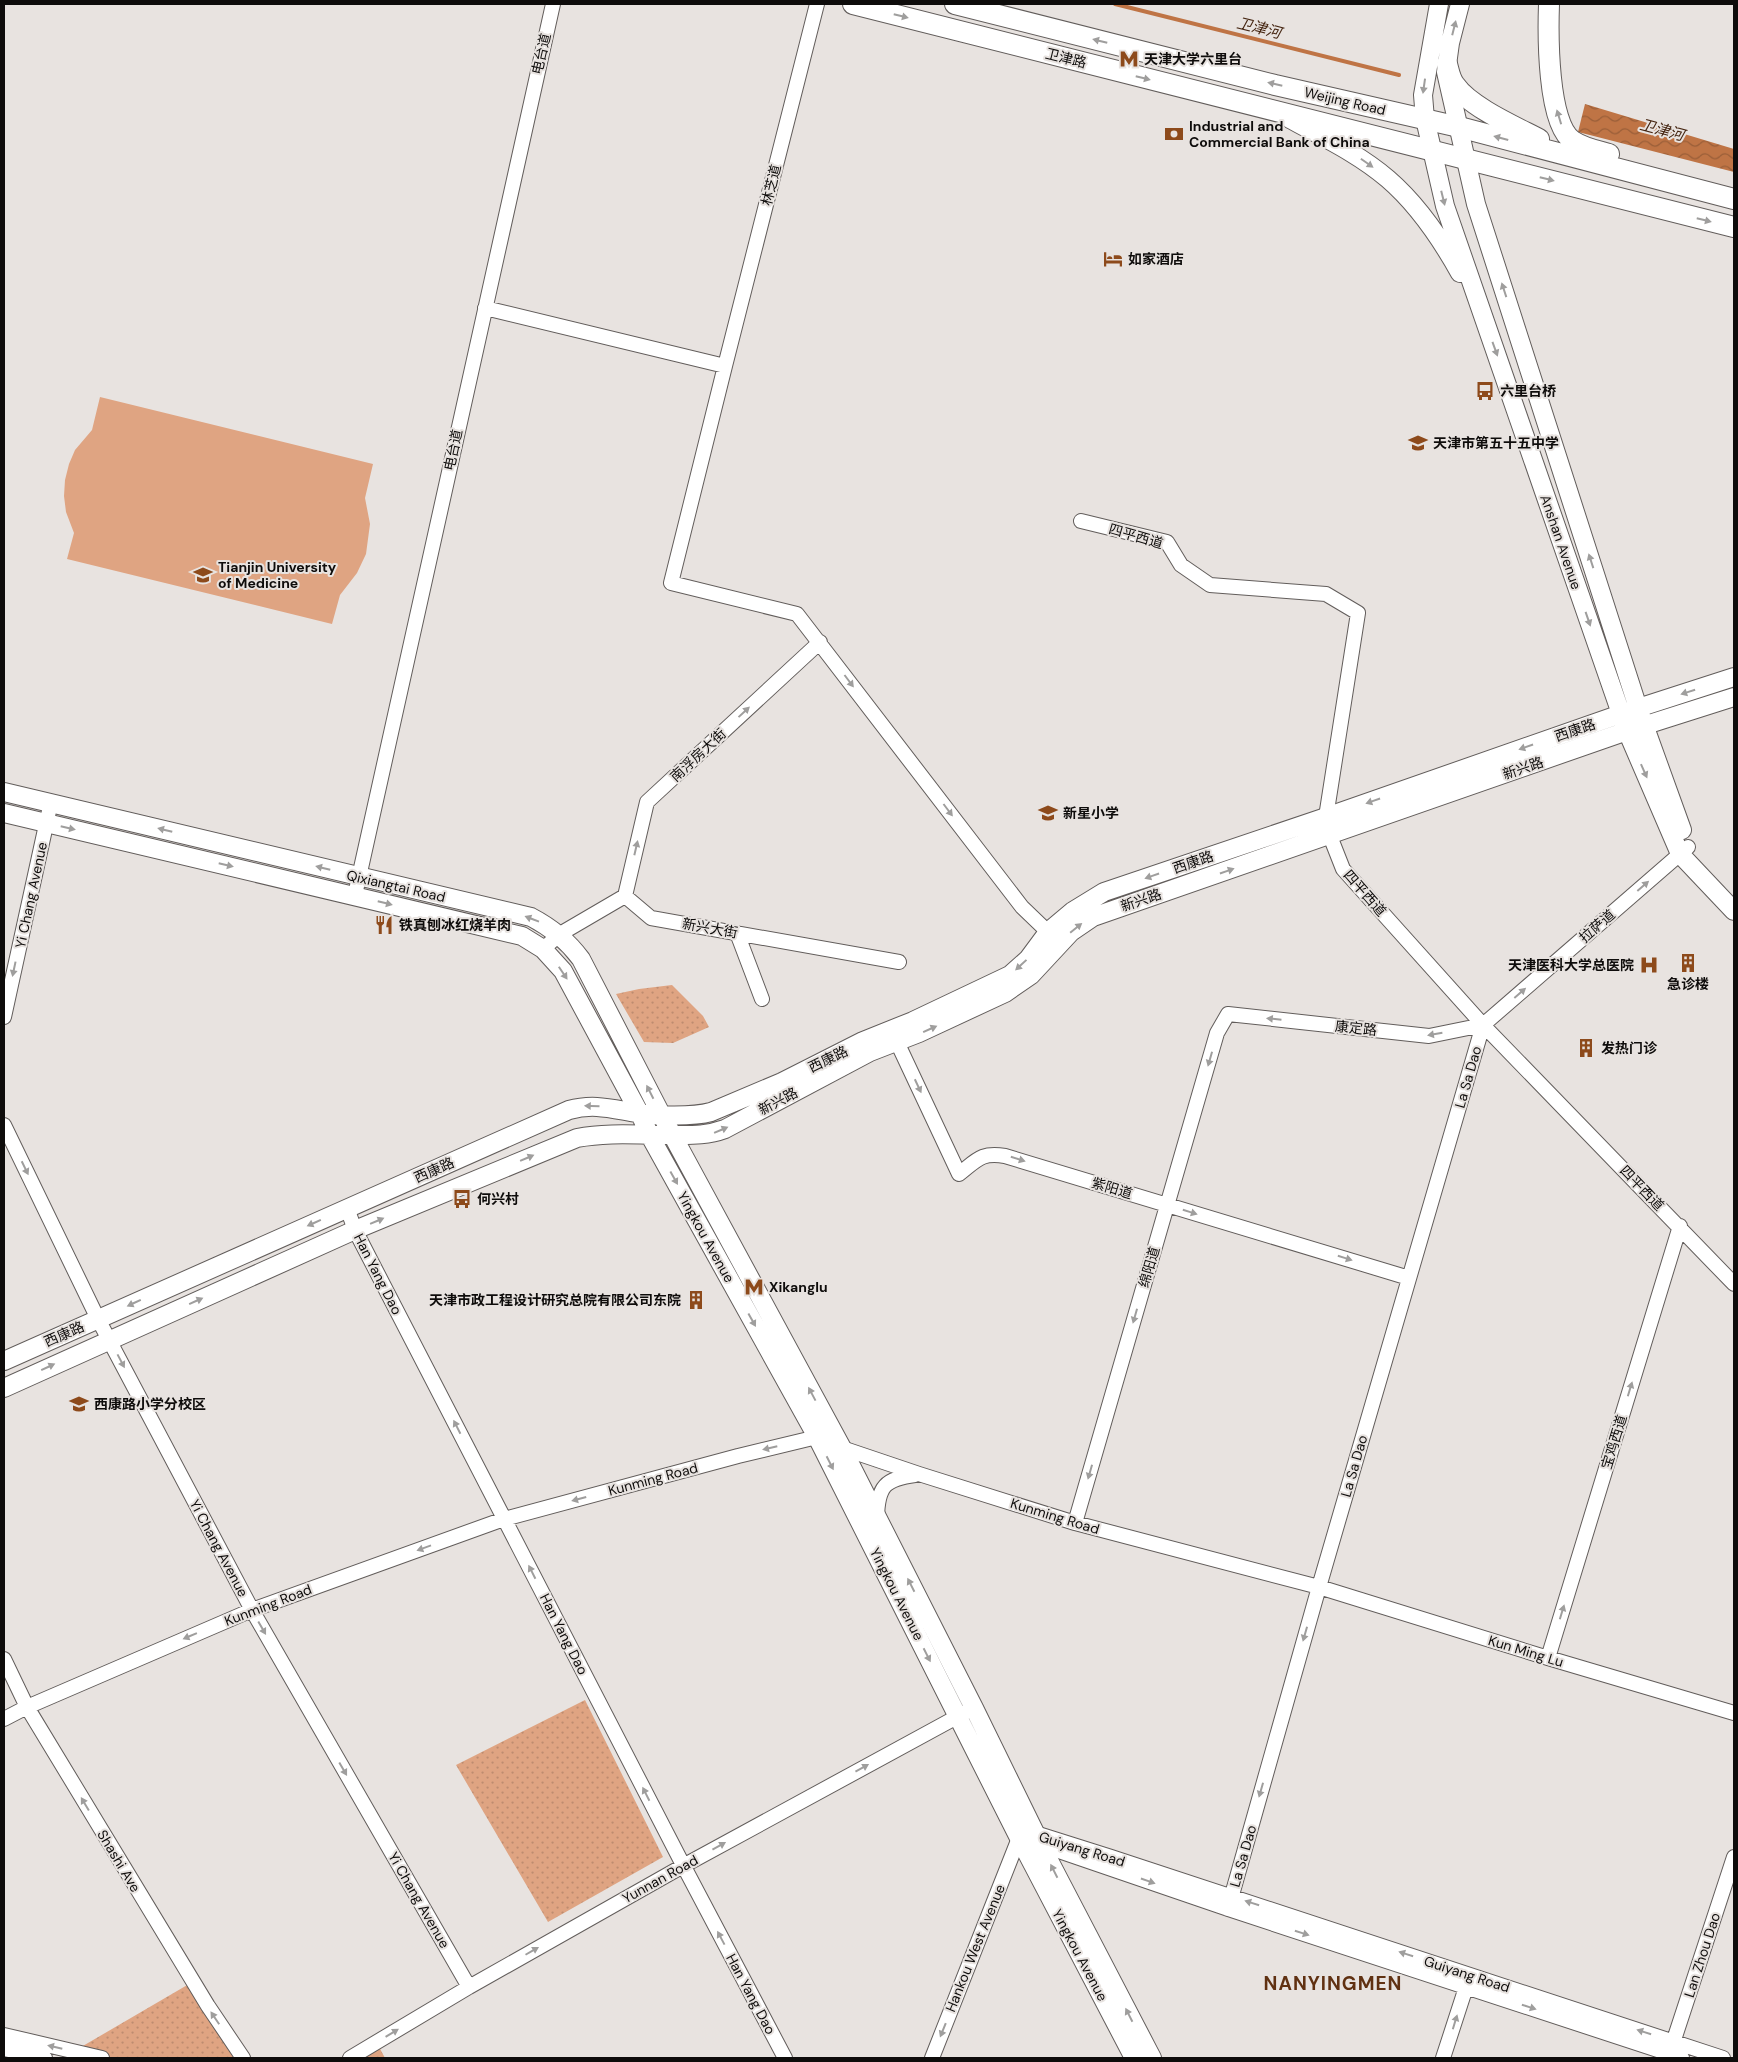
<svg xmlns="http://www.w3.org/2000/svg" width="1738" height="2062" font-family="'DM Sans','Noto Sans SC',sans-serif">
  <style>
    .grass { fill: url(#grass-dots) }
    .garden { fill: #dfa482 }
    .water { fill: url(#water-waves) }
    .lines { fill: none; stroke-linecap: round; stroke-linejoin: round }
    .stream { stroke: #bf7445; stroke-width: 4 }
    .minor-casing { stroke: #625d5b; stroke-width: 16 }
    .major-casing { stroke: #625d5b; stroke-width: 20 }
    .highway-casing { stroke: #625d5b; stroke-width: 22 }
    .minor { stroke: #fff; stroke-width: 14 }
    .major { stroke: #fff; stroke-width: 18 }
    .highway { stroke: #fff; stroke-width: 20 }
    .oneway { fill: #9f9e9d }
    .labels { text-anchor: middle; stroke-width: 4; stroke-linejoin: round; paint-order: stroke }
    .street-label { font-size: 14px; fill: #0e0c0b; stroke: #e8e3e0 }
    .poi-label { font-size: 14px; font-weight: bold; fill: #0e0c0b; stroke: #e8e3e0; text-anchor: start }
    .water-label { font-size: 15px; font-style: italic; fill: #452511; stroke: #e8e3e0 }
    .district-label { font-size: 19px; font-weight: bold; letter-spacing: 1px; fill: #603112; stroke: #e8e3e0 }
  </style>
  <defs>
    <pattern id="grass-dots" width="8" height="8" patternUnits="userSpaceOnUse" patternTransform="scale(1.25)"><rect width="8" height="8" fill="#dfa482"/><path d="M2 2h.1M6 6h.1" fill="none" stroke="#be8c6f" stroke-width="1.8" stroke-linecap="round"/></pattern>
    <pattern id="water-waves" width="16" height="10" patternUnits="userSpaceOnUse" patternTransform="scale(1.25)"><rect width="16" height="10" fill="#bf7445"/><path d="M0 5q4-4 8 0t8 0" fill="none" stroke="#9a5e38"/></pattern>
  </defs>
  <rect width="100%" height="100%" fill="#e8e3e0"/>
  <!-- grass -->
  <path class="grass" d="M672 985 703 1016 709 1027 673 1043 644 1042 616 994 639 989Z
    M585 1700 663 1857 548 1922 456 1765Z
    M189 1984 238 2058H114L76 2050Z
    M379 2047 385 2058H359Z"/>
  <!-- garden -->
  <path class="garden" d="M100 397 373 464 365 498 370 524 366 554 357 573 340 595 332 624 67 559 74 533 66 512 64 496 65 480 69 464 75 450 92 430Z"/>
  <!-- water -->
  <path class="water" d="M1585 104 1734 149V172L1578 132Z"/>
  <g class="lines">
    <!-- stream -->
    <path class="stream" d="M1115 4 1399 75"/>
    <!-- minor casing -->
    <g class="minor-casing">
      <path id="minor" d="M485 308 725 366 671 583 797 614 1022 907 1048 932
        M725 366 817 4
        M1081 521 1167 542 1181 565 1210 585 1326 594 1358 613 1326 817 1330 836 1343 869 1483 1025 1734 1284
        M355 895 553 4
        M625 896 647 802 820 642
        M737 933 762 999
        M543 949 560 934 625 896 651 918 899 962
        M4 1017 51 802
        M897 1042 959 1174C977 1160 981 1152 1005 1156L1409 1278
        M4 1125 98 1319 252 1610 469 1987
        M347 1208 355 1230 681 1861 785 2058
        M877 1517C878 1486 885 1479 915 1475
        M1075 1523 1217 1033 1228 1014 1429 1036 1483 1025
        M1548 1658 1680 1226
        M4 1659 27 1707 208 2006 243 2058
        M4 1719 27 1707 252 1610 504 1519 738 1456 817 1437 842 1448 919 1474 1075 1523 1319 1587 1548 1658 1734 1713
        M1030 1835 1035 1833 1111 1857 1723 2058
        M1041 1845 1228 1909 1682 2058
        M1228 1909 1319 1587 1483 1025 1688 847
        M4 2035 102 2058
        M4 2049 45 2058
        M1671 2049 1734 1857
        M350 2058 469 1987 683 1866 966 1712
        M932 2058 1019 1838
        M1443 2058 1469 1978"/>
    </g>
    <!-- major casing -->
    <g class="major-casing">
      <path id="major" d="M1439 4 1423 95 1425 119 1445 206 1627 731 1680 854 1734 911
        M1460 4 1450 43 1446 72 1476 204 1638 708 1682 830
        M1290 119C1323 137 1359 154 1388 179 1417 204 1441 239 1460 273
        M4 792 531 917C552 928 567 940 581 959L661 1114 842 1448 974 1708 1041 1845 1152 2058
        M4 813 522 936 543 949 563 971 640 1114 650 1136 817 1437 1019 1838 1134 2058
        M4 1361 569 1110C594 1103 612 1109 637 1113 656 1116 693 1117 711 1112L782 1082 863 1041 913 1021 1010 975 1028 959 1048 932 1073 911 1104 892 1326 817 1638 708 1734 677
        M4 1388 355 1230 577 1138C607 1132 640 1135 671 1135 690 1135 706 1136 725 1129L870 1052 919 1033 1005 993 1031 975 1071 932 1093 917 1627 731 1734 697"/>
    </g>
    <!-- highway casing -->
    <g class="highway-casing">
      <path id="highway" d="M853 4 1734 227
        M955 4 1275 85 1459 127 1734 199
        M1549 4C1548 32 1547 125 1573 141 1583 148 1598 151 1609 154
        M1447 64C1449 71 1450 79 1455 85 1470 107 1516 127 1539 139"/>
    </g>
    <!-- minor -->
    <use href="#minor" class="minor"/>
    <!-- major -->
    <use href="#major" class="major"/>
    <!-- highway -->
    <use href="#highway" class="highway"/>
  </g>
  <!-- one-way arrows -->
  <defs><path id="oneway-solid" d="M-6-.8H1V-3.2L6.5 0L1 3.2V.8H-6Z" transform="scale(1.25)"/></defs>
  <g class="oneway">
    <use href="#oneway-solid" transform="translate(901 16) rotate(14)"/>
    <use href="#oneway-solid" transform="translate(1454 28) rotate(-76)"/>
    <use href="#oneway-solid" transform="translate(1100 41) rotate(-166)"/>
    <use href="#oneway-solid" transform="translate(1143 78) rotate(14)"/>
    <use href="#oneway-solid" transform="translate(1275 84) rotate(-167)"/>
    <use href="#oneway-solid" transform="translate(1424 86) rotate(98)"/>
    <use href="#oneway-solid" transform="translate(1559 117) rotate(-107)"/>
    <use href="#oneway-solid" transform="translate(1501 138) rotate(-165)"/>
    <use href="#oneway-solid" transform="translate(1367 163) rotate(35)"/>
    <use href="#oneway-solid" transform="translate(1547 179) rotate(14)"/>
    <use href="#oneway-solid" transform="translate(1443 198) rotate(76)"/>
    <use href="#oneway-solid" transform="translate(1704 220) rotate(14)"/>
    <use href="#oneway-solid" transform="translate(1504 290) rotate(-108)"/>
    <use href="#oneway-solid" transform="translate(1495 349) rotate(70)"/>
    <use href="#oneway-solid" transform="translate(1591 561) rotate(-108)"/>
    <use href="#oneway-solid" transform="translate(1588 619) rotate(71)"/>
    <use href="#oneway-solid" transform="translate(849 681) rotate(53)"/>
    <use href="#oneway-solid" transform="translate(1688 692) rotate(162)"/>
    <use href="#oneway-solid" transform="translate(744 712) rotate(-43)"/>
    <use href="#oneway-solid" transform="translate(1526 747) rotate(161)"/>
    <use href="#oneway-solid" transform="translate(1644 771) rotate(66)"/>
    <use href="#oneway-solid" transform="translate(1373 801) rotate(161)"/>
    <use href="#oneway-solid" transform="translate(948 810) rotate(53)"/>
    <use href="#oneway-solid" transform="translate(68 828) rotate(13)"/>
    <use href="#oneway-solid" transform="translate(165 830) rotate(-166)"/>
    <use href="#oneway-solid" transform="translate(636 848) rotate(-77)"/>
    <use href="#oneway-solid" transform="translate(226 865) rotate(13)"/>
    <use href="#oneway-solid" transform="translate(323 868) rotate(-166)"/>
    <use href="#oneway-solid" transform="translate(1227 871) rotate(-19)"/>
    <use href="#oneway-solid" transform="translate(1152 876) rotate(161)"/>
    <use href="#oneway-solid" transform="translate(1643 886) rotate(-41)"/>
    <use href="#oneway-solid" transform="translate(385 903) rotate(14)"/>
    <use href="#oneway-solid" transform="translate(532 919) rotate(-159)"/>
    <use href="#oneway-solid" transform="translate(1076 928) rotate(-39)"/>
    <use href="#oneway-solid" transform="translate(1021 965) rotate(137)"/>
    <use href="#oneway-solid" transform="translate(14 969) rotate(102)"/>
    <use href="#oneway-solid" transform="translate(563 973) rotate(56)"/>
    <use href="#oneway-solid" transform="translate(1520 993) rotate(-41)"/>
    <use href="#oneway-solid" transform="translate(1274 1019) rotate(-174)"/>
    <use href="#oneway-solid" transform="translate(930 1029) rotate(-24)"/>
    <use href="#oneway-solid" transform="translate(1435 1034) rotate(170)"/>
    <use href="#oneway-solid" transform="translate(1210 1059) rotate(106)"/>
    <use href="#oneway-solid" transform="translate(918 1086) rotate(65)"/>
    <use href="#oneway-solid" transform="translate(650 1092) rotate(-117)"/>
    <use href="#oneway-solid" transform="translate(592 1106) rotate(-178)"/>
    <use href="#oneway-solid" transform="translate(721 1130) rotate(-23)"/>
    <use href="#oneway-solid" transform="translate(527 1158) rotate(-23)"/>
    <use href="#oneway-solid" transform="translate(1018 1159) rotate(17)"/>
    <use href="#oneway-solid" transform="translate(25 1168) rotate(64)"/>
    <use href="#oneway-solid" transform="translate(674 1178) rotate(61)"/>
    <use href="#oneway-solid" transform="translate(1190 1212) rotate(17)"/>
    <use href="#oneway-solid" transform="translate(377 1221) rotate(-23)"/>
    <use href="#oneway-solid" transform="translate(314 1223) rotate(156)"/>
    <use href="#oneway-solid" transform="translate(1345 1258) rotate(17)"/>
    <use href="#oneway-solid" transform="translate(196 1301) rotate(-24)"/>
    <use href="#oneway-solid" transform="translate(134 1303) rotate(155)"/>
    <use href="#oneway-solid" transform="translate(1135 1316) rotate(106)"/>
    <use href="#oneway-solid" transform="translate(752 1320) rotate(61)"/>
    <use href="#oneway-solid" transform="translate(121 1361) rotate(62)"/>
    <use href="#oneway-solid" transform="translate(48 1367) rotate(-25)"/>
    <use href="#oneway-solid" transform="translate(1630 1389) rotate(-73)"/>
    <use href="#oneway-solid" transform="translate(812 1394) rotate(-118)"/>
    <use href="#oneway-solid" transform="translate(457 1427) rotate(-117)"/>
    <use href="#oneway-solid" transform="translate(770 1448) rotate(167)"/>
    <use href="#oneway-solid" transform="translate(830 1463) rotate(63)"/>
    <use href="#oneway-solid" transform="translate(1090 1472) rotate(106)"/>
    <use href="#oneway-solid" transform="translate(579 1499) rotate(165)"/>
    <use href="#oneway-solid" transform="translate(424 1548) rotate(160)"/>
    <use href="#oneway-solid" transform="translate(532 1572) rotate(-117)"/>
    <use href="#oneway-solid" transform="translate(911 1585) rotate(-117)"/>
    <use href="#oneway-solid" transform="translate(1562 1612) rotate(-73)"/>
    <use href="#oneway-solid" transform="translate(262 1628) rotate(60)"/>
    <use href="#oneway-solid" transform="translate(1305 1634) rotate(106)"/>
    <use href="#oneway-solid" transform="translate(190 1636) rotate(157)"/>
    <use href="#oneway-solid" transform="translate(927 1655) rotate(63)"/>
    <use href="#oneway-solid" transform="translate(862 1768) rotate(-29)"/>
    <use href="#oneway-solid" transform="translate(343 1769) rotate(60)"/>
    <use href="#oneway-solid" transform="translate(1261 1790) rotate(106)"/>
    <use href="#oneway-solid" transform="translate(646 1794) rotate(-117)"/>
    <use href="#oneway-solid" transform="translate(85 1804) rotate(-121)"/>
    <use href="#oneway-solid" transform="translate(719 1846) rotate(-29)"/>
    <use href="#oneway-solid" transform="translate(1054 1871) rotate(-117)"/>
    <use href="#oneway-solid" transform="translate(1148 1881) rotate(19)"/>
    <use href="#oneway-solid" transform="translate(1252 1903) rotate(-162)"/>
    <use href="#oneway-solid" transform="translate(1302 1933) rotate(18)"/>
    <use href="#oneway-solid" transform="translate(721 1938) rotate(-118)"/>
    <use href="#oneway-solid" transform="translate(532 1951) rotate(-30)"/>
    <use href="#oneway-solid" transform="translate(1406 1954) rotate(-162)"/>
    <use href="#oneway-solid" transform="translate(1529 2007) rotate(18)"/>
    <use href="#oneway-solid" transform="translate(1129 2015) rotate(-117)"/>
    <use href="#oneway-solid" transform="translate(215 2018) rotate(-124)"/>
    <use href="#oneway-solid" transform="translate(1455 2022) rotate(-73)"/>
    <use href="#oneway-solid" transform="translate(943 2030) rotate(112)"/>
    <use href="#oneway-solid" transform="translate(1644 2032) rotate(-162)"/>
    <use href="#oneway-solid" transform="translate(392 2033) rotate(-31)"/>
    <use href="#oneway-solid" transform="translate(55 2047) rotate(-167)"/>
  </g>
  <!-- icons -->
  <defs>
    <g id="metro-bare" transform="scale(1.5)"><path d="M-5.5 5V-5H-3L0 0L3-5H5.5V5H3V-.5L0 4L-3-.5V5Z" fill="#8d4a1b" stroke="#e8e3e0" stroke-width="2.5" paint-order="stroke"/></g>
    <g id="bank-bare" transform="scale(1.5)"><path d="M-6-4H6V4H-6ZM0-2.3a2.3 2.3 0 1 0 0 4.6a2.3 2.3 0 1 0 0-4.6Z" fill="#8d4a1b" stroke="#e8e3e0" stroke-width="2.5" paint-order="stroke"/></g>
    <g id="hotel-bare" transform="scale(1.5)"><path d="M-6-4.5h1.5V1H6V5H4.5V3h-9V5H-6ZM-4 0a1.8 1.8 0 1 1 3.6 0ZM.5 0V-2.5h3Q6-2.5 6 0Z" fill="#8d4a1b" stroke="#e8e3e0" stroke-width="2.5" paint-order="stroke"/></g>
    <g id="bus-bare" transform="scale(1.5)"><path d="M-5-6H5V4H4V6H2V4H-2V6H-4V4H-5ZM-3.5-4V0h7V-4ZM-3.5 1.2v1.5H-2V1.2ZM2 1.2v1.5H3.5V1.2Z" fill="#8d4a1b" stroke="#e8e3e0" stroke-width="2.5" paint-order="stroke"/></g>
    <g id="school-bare" transform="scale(1.5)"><path d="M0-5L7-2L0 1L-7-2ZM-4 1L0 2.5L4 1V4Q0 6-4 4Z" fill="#8d4a1b" stroke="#e8e3e0" stroke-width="2.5" paint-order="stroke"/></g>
    <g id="university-bare" transform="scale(1.5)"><path d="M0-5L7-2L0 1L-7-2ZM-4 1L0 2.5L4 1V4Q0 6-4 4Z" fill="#8d4a1b" stroke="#e8e3e0" stroke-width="2.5" paint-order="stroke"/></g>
    <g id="restaurant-bare" transform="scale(1.5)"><path d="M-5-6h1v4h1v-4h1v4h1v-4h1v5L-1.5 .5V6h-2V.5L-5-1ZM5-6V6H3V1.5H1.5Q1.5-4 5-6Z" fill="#8d4a1b" stroke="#e8e3e0" stroke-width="2.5" paint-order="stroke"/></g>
    <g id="building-bare" transform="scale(1.5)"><path d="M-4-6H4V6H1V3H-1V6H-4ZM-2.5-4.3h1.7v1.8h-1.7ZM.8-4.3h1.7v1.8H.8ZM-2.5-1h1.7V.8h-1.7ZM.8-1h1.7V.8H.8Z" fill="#8d4a1b" stroke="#e8e3e0" stroke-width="2.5" paint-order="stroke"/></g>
    <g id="hospital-bare" transform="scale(1.5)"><path d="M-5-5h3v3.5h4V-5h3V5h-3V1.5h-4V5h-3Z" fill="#8d4a1b" stroke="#e8e3e0" stroke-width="2.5" paint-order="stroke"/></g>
  </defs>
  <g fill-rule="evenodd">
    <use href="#metro-bare" x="1129" y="59"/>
    <use href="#bank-bare" x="1174" y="134"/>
    <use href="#hotel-bare" x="1113" y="259"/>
    <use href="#bus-bare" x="1485" y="391"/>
    <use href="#school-bare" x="1418" y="443"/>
    <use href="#university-bare" x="203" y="575"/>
    <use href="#school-bare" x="1048" y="813"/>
    <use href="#restaurant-bare" x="384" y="925"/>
    <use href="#building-bare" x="1688" y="963"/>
    <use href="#hospital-bare" x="1649" y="965"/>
    <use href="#building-bare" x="1586" y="1048"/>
    <use href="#bus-bare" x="462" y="1199"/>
    <use href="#metro-bare" x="754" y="1287"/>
    <use href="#building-bare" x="696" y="1300"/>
    <use href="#school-bare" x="79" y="1404"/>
  </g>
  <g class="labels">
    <!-- street labels -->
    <g class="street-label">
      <text transform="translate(541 54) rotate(-77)" y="5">电台道</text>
      <text transform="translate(1066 58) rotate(14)" y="5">卫津路</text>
      <text transform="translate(1345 101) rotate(13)" y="5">Weijing Road</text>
      <text transform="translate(771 185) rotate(-76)" y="5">林芝道</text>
      <text transform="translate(453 450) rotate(-78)" y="5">电台道</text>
      <text transform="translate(1136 536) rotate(16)" y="5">四平西道</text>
      <text transform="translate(1561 542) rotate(71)" y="5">Anshan Avenue</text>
      <text transform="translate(1575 730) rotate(-19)" y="5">西康路</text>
      <text transform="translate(698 755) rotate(-43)" y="5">南浮房大街</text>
      <text transform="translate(1523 768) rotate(-19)" y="5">新兴路</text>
      <text transform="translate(1193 862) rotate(-19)" y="5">西康路</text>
      <text transform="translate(396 886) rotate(13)" y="5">Qixiangtai Road</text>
      <text transform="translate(1365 893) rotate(49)" y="5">四平西道</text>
      <text transform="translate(31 895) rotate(-78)" y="5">Yi Chang Avenue</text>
      <text transform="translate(1141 900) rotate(-19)" y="5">新兴路</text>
      <text transform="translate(1597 926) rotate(-41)" y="5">拉萨道</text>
      <text transform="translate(710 928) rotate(10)" y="5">新兴大街</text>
      <text transform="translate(1356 1028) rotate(6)" y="5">康定路</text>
      <text transform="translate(828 1059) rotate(-26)" y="5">西康路</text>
      <text transform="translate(1468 1077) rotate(-74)" y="5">La Sa Dao</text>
      <text transform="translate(778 1101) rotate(-28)" y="5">新兴路</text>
      <text transform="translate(434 1170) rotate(-24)" y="5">西康路</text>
      <text transform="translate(1112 1188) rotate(17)" y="5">紫阳道</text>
      <text transform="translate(1642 1188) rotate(46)" y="5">四平西道</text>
      <text transform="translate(706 1237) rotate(61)" y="5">Yingkou Avenue</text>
      <text transform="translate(1149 1267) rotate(-74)" y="5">绵阳道</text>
      <text transform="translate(378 1274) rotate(63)" y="5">Han Yang Dao</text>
      <text transform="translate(64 1334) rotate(-24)" y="5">西康路</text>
      <text transform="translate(1614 1442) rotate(-73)" y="5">宝鸡西道</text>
      <text transform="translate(1354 1466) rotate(-74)" y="5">La Sa Dao</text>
      <text transform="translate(653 1479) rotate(-15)" y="5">Kunming Road</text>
      <text transform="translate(1055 1516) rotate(17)" y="5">Kunming Road</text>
      <text transform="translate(219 1548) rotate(62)" y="5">Yi Chang Avenue</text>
      <text transform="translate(897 1594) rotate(63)" y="5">Yingkou Avenue</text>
      <text transform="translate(268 1605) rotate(-21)" y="5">Kunming Road</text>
      <text transform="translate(564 1634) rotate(63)" y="5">Han Yang Dao</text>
      <text transform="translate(1526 1651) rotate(17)" y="5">Kun Ming Lu</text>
      <text transform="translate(1082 1849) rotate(17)" y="5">Guiyang Road</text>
      <text transform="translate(1243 1856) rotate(-74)" y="5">La Sa Dao</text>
      <text transform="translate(119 1861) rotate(59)" y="5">Shashi Ave</text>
      <text transform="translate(660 1879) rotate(-29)" y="5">Yunnan Road</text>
      <text transform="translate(419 1900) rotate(60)" y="5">Yi Chang Avenue</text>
      <text transform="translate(975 1948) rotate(-68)" y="5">Hankou West Avenue</text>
      <text transform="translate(1080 1955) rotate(62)" y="5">Yingkou Avenue</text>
      <text transform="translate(1702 1955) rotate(-72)" y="5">Lan Zhou Dao</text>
      <text transform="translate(1467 1974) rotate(18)" y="5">Guiyang Road</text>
      <text transform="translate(751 1994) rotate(62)" y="5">Han Yang Dao</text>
    </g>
    <!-- poi labels -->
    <g class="poi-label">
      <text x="1144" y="64">天津大学六里台</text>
      <text x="1189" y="131">Industrial and<tspan x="1189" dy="16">Commercial Bank of China</tspan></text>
      <text x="1128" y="264">如家酒店</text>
      <text x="1500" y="396">六里台桥</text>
      <text x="1433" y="448">天津市第五十五中学</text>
      <text x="218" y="572">Tianjin University<tspan x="218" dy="16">of Medicine</tspan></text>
      <text x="1063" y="818">新星小学</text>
      <text x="399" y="930">铁真刨冰红烧羊肉</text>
      <text x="1634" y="970" text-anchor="end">天津医科大学总医院</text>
      <text x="1688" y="989" text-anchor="middle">急诊楼</text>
      <text x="1601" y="1053">发热门诊</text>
      <text x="477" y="1204">何兴村</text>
      <text x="769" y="1292">Xikanglu</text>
      <text x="681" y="1305" text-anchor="end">天津市政工程设计研究总院有限公司东院</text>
      <text x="94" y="1409">西康路小学分校区</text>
    </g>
    <!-- water labels -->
    <g class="water-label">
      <text transform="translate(1259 28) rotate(14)" y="5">卫津河</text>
      <text transform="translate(1662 130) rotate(15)" y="5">卫津河</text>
    </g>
    <!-- district labels -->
    <g class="district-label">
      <text x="1333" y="1990">NANYINGMEN</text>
    </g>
  </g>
  <!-- border -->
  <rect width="1738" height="2062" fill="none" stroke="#0e0c0b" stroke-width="10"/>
</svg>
